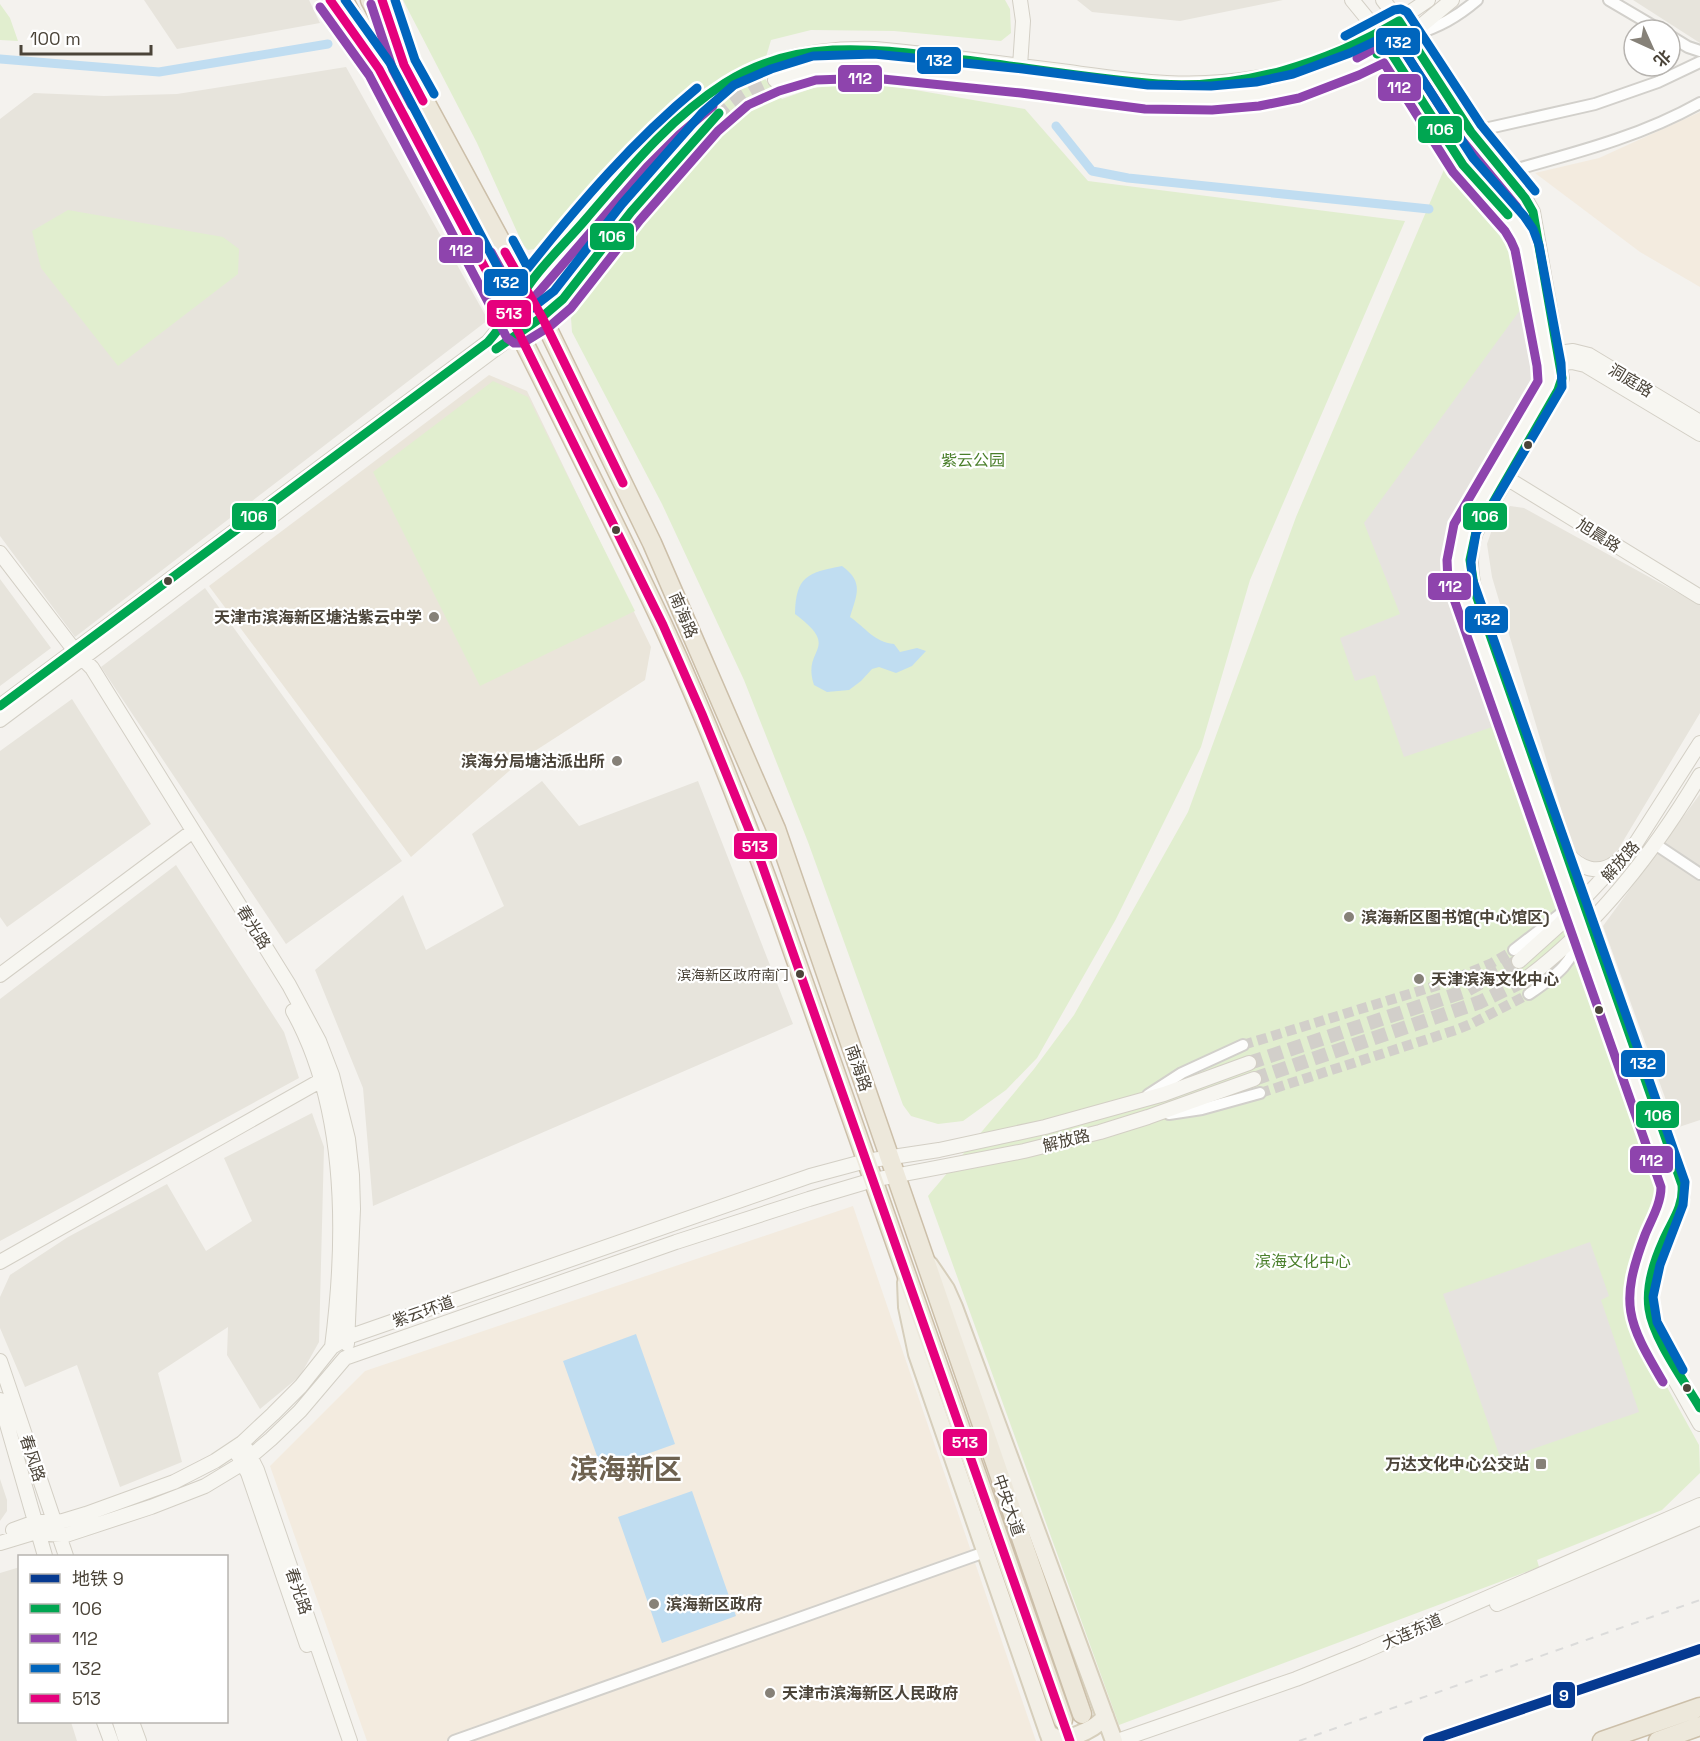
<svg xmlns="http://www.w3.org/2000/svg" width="1700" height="1741" font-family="'Space Grotesk','Noto Sans SC',sans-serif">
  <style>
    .residential { fill: #e7e4dc }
    .commercial { fill: #f3ebdf }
    .education { fill: #eae5da }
    .green { fill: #e1eecf }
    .parking { fill: #e6e3df }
    .water { fill: #c0ddf1 }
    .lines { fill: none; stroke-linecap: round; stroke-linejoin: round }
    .canal { stroke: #c0ddf1; stroke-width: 9 }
    .street-tunnel { stroke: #d2cfca; stroke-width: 10; stroke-dasharray: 10 5; stroke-linecap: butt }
    .secondary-tunnel { stroke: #d2cfca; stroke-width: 14; stroke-dasharray: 14 7; stroke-linecap: butt }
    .street-casing { stroke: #d2d0cb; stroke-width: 14 }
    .secondary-casing { stroke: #d3cfc5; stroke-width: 16 }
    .primary-casing { stroke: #d6cebb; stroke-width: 20 }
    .highway-casing { stroke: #ccbfa9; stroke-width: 21 }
    .street { stroke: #fdfdfc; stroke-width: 10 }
    .secondary { stroke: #f7f6f1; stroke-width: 14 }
    .primary { stroke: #f2efe6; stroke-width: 16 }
    .highway { stroke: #ede8db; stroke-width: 18 }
    .rail { stroke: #dbdbda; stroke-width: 2; stroke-dasharray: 8 8; stroke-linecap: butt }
    .bus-1-casing { stroke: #fff; stroke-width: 14 }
    .bus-2-casing { stroke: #fff; stroke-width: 14 }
    .bus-3-casing { stroke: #fff; stroke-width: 14 }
    .bus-4-casing { stroke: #fff; stroke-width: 14 }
    .bus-1 { stroke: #00a651; stroke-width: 9 }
    .bus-2 { stroke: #8e44ad; stroke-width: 9 }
    .bus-3 { stroke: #0065bd; stroke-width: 9 }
    .bus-4 { stroke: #e5007d; stroke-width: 9 }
    .metro-1-casing { stroke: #fff; stroke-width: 15 }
    .metro-1 { stroke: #063a91; stroke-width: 10 }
    .bus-dot { fill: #4b4439; stroke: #fff; stroke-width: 2 }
    .poi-dot { fill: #868178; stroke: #fff; stroke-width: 2 }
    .labels { text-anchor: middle; stroke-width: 4.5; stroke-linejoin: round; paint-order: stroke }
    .bus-label { font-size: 14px; fill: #4b4439; stroke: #fff; text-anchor: end }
    .street-label { font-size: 16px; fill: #4b4439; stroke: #fff }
    .park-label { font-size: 16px; fill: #4a7f2a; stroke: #fff }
    .poi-label { font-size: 16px; font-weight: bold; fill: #4b4439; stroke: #fff; text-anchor: start }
    .town-label { font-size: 28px; font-weight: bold; fill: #6e6250; stroke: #fff }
    .line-badge { stroke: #fff; stroke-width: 2 }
    .badge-label { font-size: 16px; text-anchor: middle; font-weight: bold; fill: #fff }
  </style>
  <rect width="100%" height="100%" fill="#f4f2ee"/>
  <!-- residential -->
  <path class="residential" d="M144 0H309L320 23 177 49Z
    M1077 0H1283L1180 21 1092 12Z
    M1633 0H1700V43Z
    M346 67 488 320 75 637 0 536V119L34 93 104 96 177 94Z
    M1510 506 1524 508 1700 605V713L1613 858 1601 862H1590L1573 849 1492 577 1487 544 1495 521Z
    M0 579 51 648 0 686Z
    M205 588 402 861 286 944 101 667Z
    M72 699 151 824 7 927 0 917V751Z
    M542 781 579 826 698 781 793 1024 373 1206 363 1088 315 970 403 895 426 950 504 906 472 834Z
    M1700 794V1120L1676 1128 1603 926Z
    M176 865 284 1032 299 1078 0 1241V999Z
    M312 1113 324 1147 319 1342 300 1376 260 1409 227 1355 228 1327 158 1373 182 1462 120 1487 77 1365 25 1387 0 1328V1297L10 1275 68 1237 167 1184 206 1251 252 1221 224 1158Z
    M0 1479 7 1500V1511L0 1521Z
    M20 1567V1722H71L77 1741H0V1573Z"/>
  <!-- commercial -->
  <path class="commercial" d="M1700 112V287L1640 252 1535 173 1599 158Z
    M853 1206 1036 1741H367L270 1466 365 1371Z"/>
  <!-- education -->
  <path class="education" d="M489 375 527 391 651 647 645 680 524 758 411 857 209 586Z"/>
  <!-- green -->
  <path class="green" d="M403 0H1005L1010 9 1011 33 1001 41 894 31 811 30 771 40 761 74 782 99 813 88 869 82 1025 109 1088 181 1405 221 1250 580 1201 747 1116 919 1037 1058 1006 1090 963 1121 938 1124 911 1116 903 1105 808 842 744 680 662 504 572 332 571 318 603 276C595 248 583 232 553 228L534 249 528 250 523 245 477 143Z
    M0 4 10 18 18 41 0 40Z
    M1446 165 1504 228 1514 245 1543 380 1471 499 1450 543 1448 567 1452 590 1664 1187 1637 1266 1629 1310 1641 1340 1699 1445 1700 1473 1662 1510 1537 1560 1539 1567 1119 1725 928 1196 1034 1069 1074 1015 1188 812 1296 517Z
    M68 210 223 237 239 249 238 274 118 366 41 268 32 231Z
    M493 381 528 397 635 611 480 686 373 472Z"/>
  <!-- parking -->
  <path class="parking" d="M1526 302 1543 380 1471 499 1450 543 1448 567 1450 582 1498 725 1404 757 1375 675 1355 681 1340 638 1400 614 1364 523Z
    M1590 1242 1609 1296 1601 1300 1639 1412 1501 1460 1443 1294Z"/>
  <!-- water -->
  <path class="water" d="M842 566C864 582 857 594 850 617 866 628 874 642 894 644L900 652 917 648 926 651 912 666 896 673 879 667 872 669 861 681 849 690 827 692 814 685C801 647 843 650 795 614 796 576 807 573 842 566Z
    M636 1334 675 1444 602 1470 563 1361Z
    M692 1491 736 1616 662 1643 618 1517Z"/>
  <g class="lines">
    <!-- canal -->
    <path class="canal" d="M0 59 159 72 328 44
      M1056 126 1092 171 1128 178 1429 209"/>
    <!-- street-tunnel -->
    <path class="street-tunnel" d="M1243 1045 1442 984 1492 963 1514 950
      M1260 1093 1456 1030 1473 1023 1529 994"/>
    <!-- secondary-tunnel -->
    <path class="secondary-tunnel" d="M571 236C625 173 691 86 772 62
      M594 260C619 228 644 197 670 167 702 130 728 97 775 80
      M1249 1063 1463 992 1519 961
      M1254 1079 1480 1002 1523 981"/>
    <!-- street casing -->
    <g class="street-casing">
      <path id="street" d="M1609 0 1660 30
        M1413 35C1439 27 1457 17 1477 0
        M1670 36 1688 47 1700 51
        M1471 132 1595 104 1658 82 1700 62
        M1503 173C1570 154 1638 138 1700 103
        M1655 844 1700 874
        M1514 950 1563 912 1571 910
        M1529 994C1558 974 1572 965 1582 929
        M1148 1095 1182 1073 1243 1045
        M1169 1114 1202 1109 1260 1093
        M454 1741 985 1552"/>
    </g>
    <!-- secondary casing -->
    <g class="secondary-casing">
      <path id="secondary" d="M1020 0 1023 21 1020 66
        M1352 0 1379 33 1463 165 1515 224 1522 235 1527 247 1549 365 1550 384 1465 529 1459 561 1460 580 1465 595 1673 1185V1198L1655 1242 1643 1287 1642 1311 1649 1334 1700 1424
        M1383 0 1410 35 1471 132 1525 198 1533 212 1562 378 1558 390 1476 532C1469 553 1470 571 1475 592L1643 1071
        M772 62C806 52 840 48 875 49 937 55 999 63 1061 71 1129 80 1186 90 1255 78 1319 68 1376 37 1428 0
        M775 80 814 68 873 66 1022 81 1168 99 1238 96 1296 86 1355 64 1410 35 1452 0
        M1551 354 1573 351 1589 355 1700 422
        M1554 364 1572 362 1585 365 1700 434
        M1500 474 1700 597
        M0 553 75 651 92 668 289 985 319 1041 332 1075 348 1139 352 1175 353 1209 347 1344
        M0 706 488 342 510 315 535 277 571 236
        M0 720 518 332 542 317 563 299 594 260
        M1567 853C1580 869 1598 875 1615 863
        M1519 961 1558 926 1636 843 1700 743
        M0 975 193 831
        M1523 981C1596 927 1654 852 1700 775
        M293 1011C348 1110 346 1239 332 1347
        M1676 1215 1683 1195 1677 1168
        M0 1262 327 1077
        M0 1361 66 1556
        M0 1400 45 1556
        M247 1450 257 1470 350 1741
        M238 1455 248 1473 307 1645
        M13 1530 35 1522 63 1521 86 1514 174 1482 215 1461 242 1443 273 1414 301 1386 332 1347 348 1337 810 1176 866 1161 939 1150 1045 1127 1164 1094 1249 1063
        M0 1543 33 1533 66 1535 151 1507 205 1486 243 1463 271 1439 300 1411 345 1358 676 1242 809 1199 873 1180 1024 1151 1100 1132 1148 1117 1254 1079
        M1497 1604 1700 1518
        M104 1722 111 1741
        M120 1722 126 1741
        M132 1722 139 1741
        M1117 1741 1296 1679 1363 1652 1700 1505"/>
    </g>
    <!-- primary casing -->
    <g class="primary-casing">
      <path id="primary" d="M330 0 360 44
        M382 0 394 33
        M929 1264 946 1289 954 1307 1114 1741
        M906 1282 907 1307 917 1354 1051 1741
        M1048 1733C1052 1736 1056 1739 1061 1739 1074 1738 1099 1727 1105 1716"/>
    </g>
    <!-- highway casing -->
    <g class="highway-casing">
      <path id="highway" d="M344 0C397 106 457 209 510 315 562 418 614 520 663 625 706 718 744 815 779 912L1063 1720
        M370 0 542 317 652 543 776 829 1082 1714
        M1602 1741 1700 1707
        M1658 1741 1700 1726"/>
    </g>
    <!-- street -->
    <use href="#street" class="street"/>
    <!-- secondary -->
    <use href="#secondary" class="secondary"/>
    <!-- primary -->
    <use href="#primary" class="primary"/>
    <!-- highway -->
    <use href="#highway" class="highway"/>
    <!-- rail -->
    <path class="rail" d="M1299 1741 1700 1600"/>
    <!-- bus-1 casing -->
    <g class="bus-1-casing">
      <path id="bus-1" d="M1377 54 1388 48 1463 165 1508 215
        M496 349 542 317 563 299 631 212 719 113
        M0 706 488 342C506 322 518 299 534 278 550 257 569 239 586 219 628 170 670 118 725 83 800 35 882 50 965 60 1029 68 1094 79 1158 84 1243 90 1327 63 1399 21L1471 132 1525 198 1533 212 1562 378 1558 390 1476 532 1470 560 1475 592 1682 1185C1684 1207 1671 1222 1663 1241 1654 1261 1646 1287 1649 1309 1653 1339 1685 1382 1700 1408"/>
    </g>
    <!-- bus-2 casing -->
    <g class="bus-2-casing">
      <path id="bus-2" d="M371 4 393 70 412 106
        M320 7 369 75 507 338 514 343H523L549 327 571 308 640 220 718 131 748 105 779 91 816 80 873 78 1021 93 1145 109 1212 110 1259 106 1299 98 1359 75 1384 63 1453 172 1505 231 1511 241 1515 250 1537 366 1538 381 1454 524 1447 560 1448 582 1661 1187C1661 1204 1651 1220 1645 1235 1619 1304 1627 1321 1663 1382
        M1357 58 1395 37 1461 139 1517 207
        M491 252 516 297 525 302 532 300 647 167 679 135 713 106"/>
    </g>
    <!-- bus-3 casing -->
    <g class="bus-3-casing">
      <path id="bus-3" d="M345 0 390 63 523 315 554 291 622 204 702 113 734 85 771 69 813 56 874 54 1023 69 1148 85 1211 86 1256 82 1293 74 1350 53 1384 37 1391 36 1397 40 1473 158 1524 216 1533 229 1539 245 1561 363 1562 387 1476 533 1471 562 1472 578 1685 1182 1683 1205 1660 1265 1653 1297 1657 1322 1683 1370
        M395 0 415 60 434 94
        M1345 36 1394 10 1401 9 1407 12 1481 125 1535 191
        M513 240 528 268C579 204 634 140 697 88"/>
    </g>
    <!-- bus-4 casing -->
    <g class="bus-4-casing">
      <path id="bus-4" d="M330 0 379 69 510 315 663 625 702 714 754 842 1070 1741
        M382 0 404 65 423 101
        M505 252 542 317 623 483"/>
    </g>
    <!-- bus-1 -->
    <use href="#bus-1" class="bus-1"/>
    <!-- bus-2 -->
    <use href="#bus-2" class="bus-2"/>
    <!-- bus-3 -->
    <use href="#bus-3" class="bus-3"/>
    <!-- bus-4 -->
    <use href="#bus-4" class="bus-4"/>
    <!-- metro-1 casing -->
    <g class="metro-1-casing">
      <path id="metro-1" d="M1428 1741 1700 1649"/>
    </g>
    <!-- metro-1 -->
    <use href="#metro-1" class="metro-1"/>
  </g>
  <!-- markers -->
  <g class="bus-dot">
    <circle cx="1528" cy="445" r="5"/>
    <circle cx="616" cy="530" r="5"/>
    <circle cx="168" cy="581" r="5"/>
    <circle cx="800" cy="974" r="5"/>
    <circle cx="1599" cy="1010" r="5"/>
    <circle cx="1687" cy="1388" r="5"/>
  </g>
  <g class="poi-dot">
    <circle cx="434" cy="617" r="6"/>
    <circle cx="617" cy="761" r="6"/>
    <circle cx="1349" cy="917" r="6"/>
    <circle cx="1419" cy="979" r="6"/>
    <rect x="1535" y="1458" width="12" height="12" rx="3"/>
    <circle cx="654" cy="1604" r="6"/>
    <circle cx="770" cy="1693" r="6"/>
  </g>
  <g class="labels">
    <!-- bus labels -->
    <g class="bus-label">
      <text x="789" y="980">滨海新区政府南门</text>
    </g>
    <!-- street labels -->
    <g class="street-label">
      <text transform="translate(1631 380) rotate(31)" y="6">洞庭路</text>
      <text transform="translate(1599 535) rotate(32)" y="6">旭晨路</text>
      <text transform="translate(684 615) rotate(67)" y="6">南海路</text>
      <text transform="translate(1620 861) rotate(-49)" y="6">解放路</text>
      <text transform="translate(254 927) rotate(58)" y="6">春光路</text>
      <text transform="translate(859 1068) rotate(71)" y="6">南海路</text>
      <text transform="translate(1066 1140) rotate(-14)" y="6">解放路</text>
      <text transform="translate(423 1311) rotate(-19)" y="6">紫云环道</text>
      <text transform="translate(33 1458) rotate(72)" y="6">春风路</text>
      <text transform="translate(1009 1505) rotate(71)" y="6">中央大道</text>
      <text transform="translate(299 1591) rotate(71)" y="6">春光路</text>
      <text transform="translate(1412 1631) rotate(-24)" y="6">大连东道</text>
    </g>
    <!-- park labels -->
    <g class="park-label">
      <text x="973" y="466">紫云公园</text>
      <text x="1303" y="1267">滨海文化中心</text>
    </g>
    <!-- poi labels -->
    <g class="poi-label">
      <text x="422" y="623" text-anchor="end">天津市滨海新区塘沽紫云中学</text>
      <text x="605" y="767" text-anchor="end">滨海分局塘沽派出所</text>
      <text x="1361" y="923">滨海新区图书馆(中心馆区)</text>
      <text x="1431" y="985">天津滨海文化中心</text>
      <text x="1529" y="1470" text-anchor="end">万达文化中心公交站</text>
      <text x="666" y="1610">滨海新区政府</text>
      <text x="782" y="1699">天津市滨海新区人民政府</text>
    </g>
    <!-- town labels -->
    <g class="town-label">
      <text x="626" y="1479">滨海新区</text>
    </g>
  </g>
  <g class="line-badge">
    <rect x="1375" y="27" width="46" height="29" rx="6" fill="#0065bd"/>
    <rect x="916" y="46" width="46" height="29" rx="6" fill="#0065bd"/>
    <rect x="837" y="64" width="46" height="29" rx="6" fill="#8e44ad"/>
    <rect x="1377" y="73" width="45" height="29" rx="6" fill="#8e44ad"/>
    <rect x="1417" y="115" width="46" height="29" rx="6" fill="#00a651"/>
    <rect x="589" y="222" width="46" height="29" rx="6" fill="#00a651"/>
    <rect x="438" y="236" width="46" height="28" rx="6" fill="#8e44ad"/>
    <rect x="483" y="268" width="46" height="29" rx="6" fill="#0065bd"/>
    <rect x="486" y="299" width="46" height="29" rx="6" fill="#e5007d"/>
    <rect x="1462" y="502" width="46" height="29" rx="6" fill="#00a651"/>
    <rect x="231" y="502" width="46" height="29" rx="6" fill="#00a651"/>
    <rect x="1427" y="572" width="45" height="29" rx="6" fill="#8e44ad"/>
    <rect x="1464" y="605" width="45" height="29" rx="6" fill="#0065bd"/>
    <rect x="733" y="832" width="45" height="28" rx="6" fill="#e5007d"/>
    <rect x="1620" y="1049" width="46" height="29" rx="6" fill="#0065bd"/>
    <rect x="1635" y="1100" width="45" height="29" rx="6" fill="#00a651"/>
    <rect x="1629" y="1145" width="45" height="29" rx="6" fill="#8e44ad"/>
    <rect x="942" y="1428" width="46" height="29" rx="6" fill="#e5007d"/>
    <rect x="1552" y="1681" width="24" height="28" rx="6" fill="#063a91"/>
  </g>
  <g class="badge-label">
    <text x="1398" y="48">132</text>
    <text x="939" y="66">132</text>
    <text x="860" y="84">112</text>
    <text x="1399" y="93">112</text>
    <text x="1440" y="135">106</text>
    <text x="612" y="242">106</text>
    <text x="461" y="256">112</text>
    <text x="506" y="288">132</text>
    <text x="509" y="319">513</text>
    <text x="1485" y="522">106</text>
    <text x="254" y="522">106</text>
    <text x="1450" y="592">112</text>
    <text x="1487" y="625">132</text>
    <text x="755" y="852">513</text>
    <text x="1643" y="1069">132</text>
    <text x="1658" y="1121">106</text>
    <text x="1651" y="1166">112</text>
    <text x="965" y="1448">513</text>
    <text x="1564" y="1701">9</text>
  </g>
  <!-- legend -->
  <rect x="18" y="1555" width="210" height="168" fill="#ffffff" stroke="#b7b4b0" stroke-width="1.5"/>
  <rect x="30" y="1574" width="30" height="9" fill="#063a91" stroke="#b7b4b0" stroke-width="1.5"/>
  <text x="72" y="1585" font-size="18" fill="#4b4439">地铁 9</text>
  <rect x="30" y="1604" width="30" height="9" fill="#00a651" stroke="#b7b4b0" stroke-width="1.5"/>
  <text x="72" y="1615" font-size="18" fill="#4b4439">106</text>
  <rect x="30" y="1634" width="30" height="9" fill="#8e44ad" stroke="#b7b4b0" stroke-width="1.5"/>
  <text x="72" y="1645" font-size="18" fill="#4b4439">112</text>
  <rect x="30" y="1664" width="30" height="9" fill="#0065bd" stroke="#b7b4b0" stroke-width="1.5"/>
  <text x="72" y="1675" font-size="18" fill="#4b4439">132</text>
  <rect x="30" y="1694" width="30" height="9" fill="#e5007d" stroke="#b7b4b0" stroke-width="1.5"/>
  <text x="72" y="1705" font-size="18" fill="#4b4439">513</text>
  <!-- north arrow -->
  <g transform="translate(1652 48) rotate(135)"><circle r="28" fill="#ffffff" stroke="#b7b4b0" stroke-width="1.5"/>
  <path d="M0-4.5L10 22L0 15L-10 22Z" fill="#868178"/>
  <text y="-9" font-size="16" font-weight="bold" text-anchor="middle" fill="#4b4439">北</text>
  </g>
  <!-- scale -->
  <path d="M21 45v9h130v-9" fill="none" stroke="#4b4439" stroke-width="3"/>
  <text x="30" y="45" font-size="18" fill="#4b4439" stroke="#ffffff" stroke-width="4.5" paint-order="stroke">100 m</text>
</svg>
